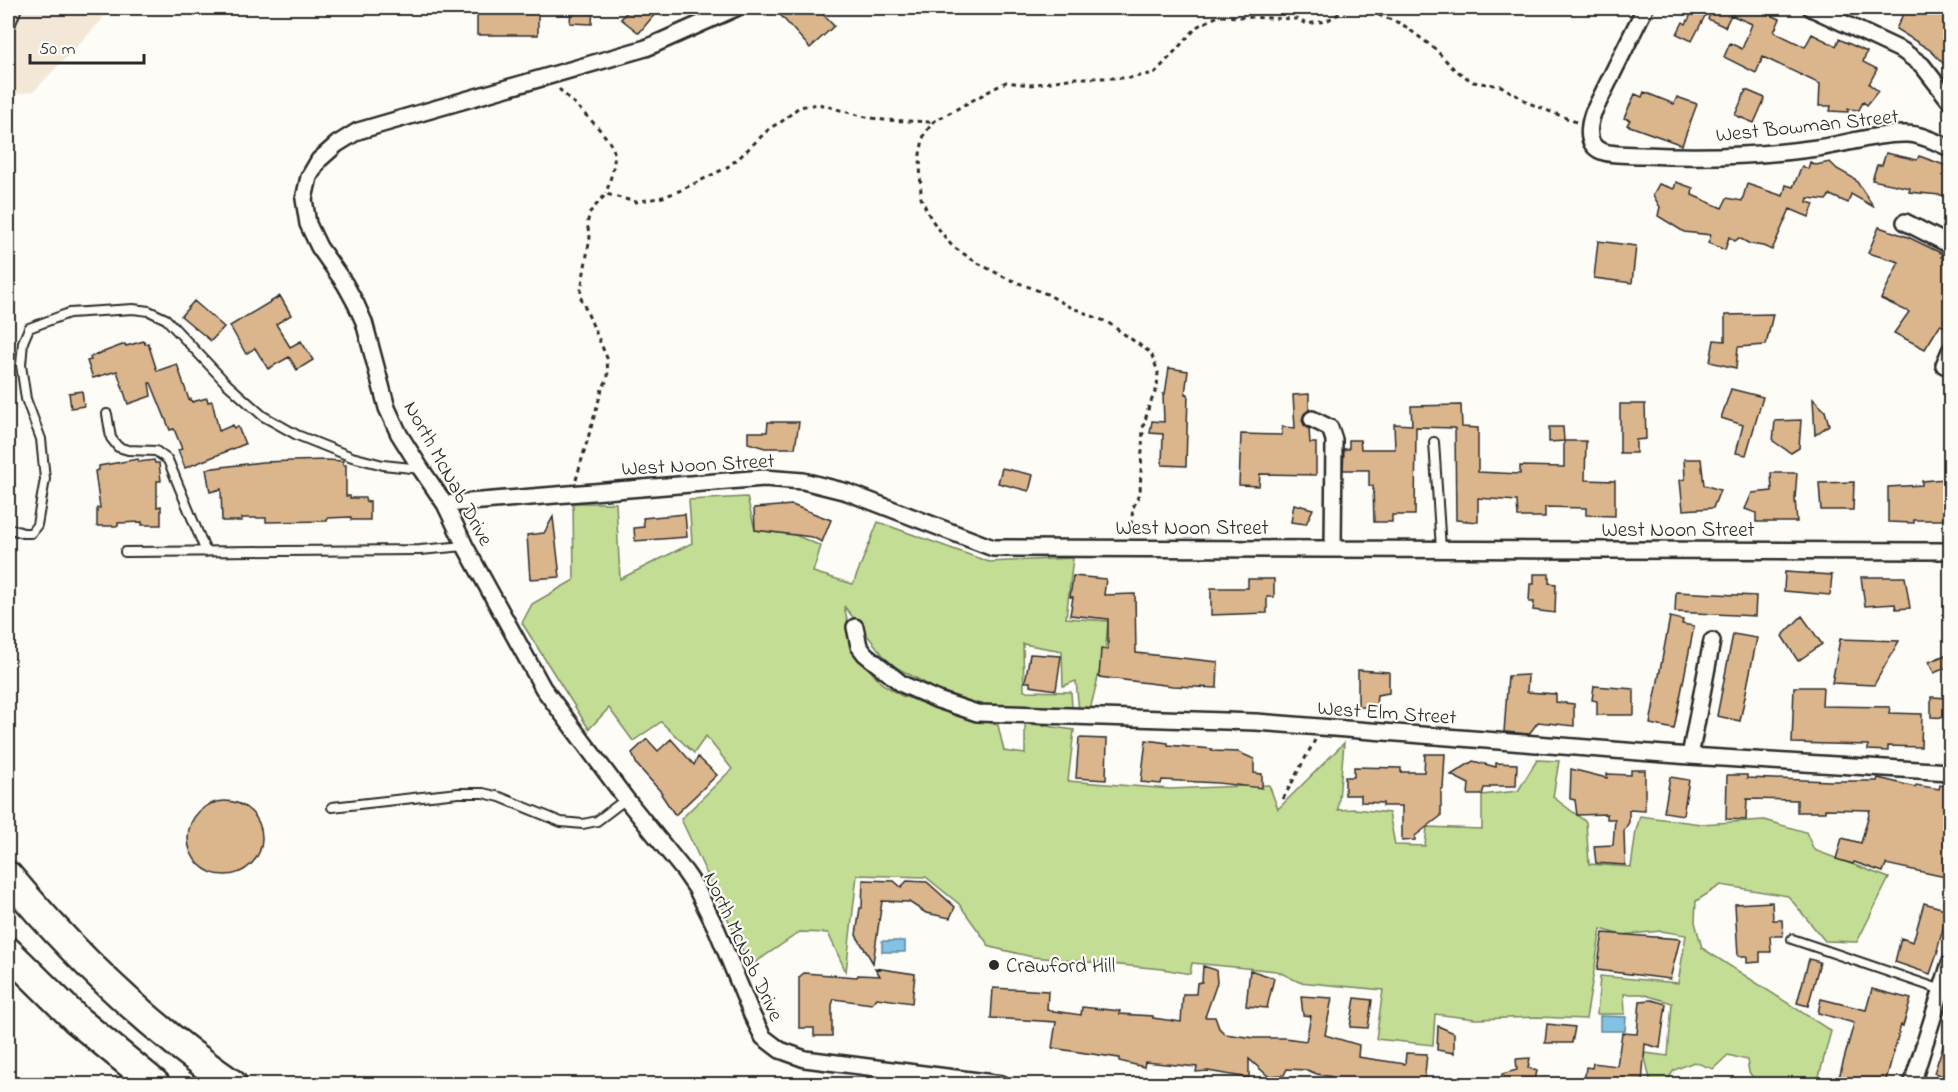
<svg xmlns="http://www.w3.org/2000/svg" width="1958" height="1092" font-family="'Indie Flower',sans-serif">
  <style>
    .built { fill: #f3e7d7 }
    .green { fill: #c3dd94; stroke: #778460; stroke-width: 1.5 }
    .water { fill: #82c2e2; stroke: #5f8699; stroke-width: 1.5 }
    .building { fill: #dbb58c; stroke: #2b2b2b; stroke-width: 1.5 }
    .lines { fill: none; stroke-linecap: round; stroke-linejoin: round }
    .service-casing { stroke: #2b2b2b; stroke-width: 12 }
    .minor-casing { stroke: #2b2b2b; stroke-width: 20 }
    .motorway-casing { stroke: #2b2b2b; stroke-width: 33 }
    .path { stroke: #2b2b2b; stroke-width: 3; stroke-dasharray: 4.5 4.5; stroke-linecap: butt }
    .service { stroke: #fdfcf7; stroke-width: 8 }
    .minor { stroke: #fdfcf7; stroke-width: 15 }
    .motorway { stroke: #fdfcf7; stroke-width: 28 }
    .poi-dot { fill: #2b2b2b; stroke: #fdfcf7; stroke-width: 2 }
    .labels { text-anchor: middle; stroke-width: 4.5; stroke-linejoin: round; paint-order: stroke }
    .street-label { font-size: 21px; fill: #2b2b2b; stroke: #fdfcf7 }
    .poi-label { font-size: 21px; fill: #2b2b2b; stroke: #fdfcf7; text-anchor: start }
  </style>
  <rect width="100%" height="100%" fill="#fdfcf7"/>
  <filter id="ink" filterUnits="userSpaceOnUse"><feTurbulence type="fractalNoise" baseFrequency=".0167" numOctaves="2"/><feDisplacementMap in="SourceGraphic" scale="12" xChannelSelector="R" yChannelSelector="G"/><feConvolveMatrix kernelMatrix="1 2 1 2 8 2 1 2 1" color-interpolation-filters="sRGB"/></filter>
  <g filter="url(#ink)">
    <!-- built -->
    <path class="built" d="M8 8H107L101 21 34 91 8 96Z"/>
    <!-- green -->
    <path class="green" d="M747 497 755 530 795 535 821 546 813 572 853 584 878 522 989 562 1073 558 1066 618 1108 621 1106 645 1090 710 1079 711 1076 681 1063 686 1062 651 1023 644 1024 691 1071 692 1072 707 977 705 934 688 890 664 844 606 855 653 881 683 902 696 998 725 1004 751 1025 754V723L1074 730 1068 781 1170 789 1269 785 1278 809 1344 743 1338 810 1355 809 1389 813 1395 845 1425 846 1427 827 1482 829V795L1518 791 1537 760 1559 761 1553 797 1586 822 1589 864 1631 867 1636 831 1640 816 1701 824 1764 820 1806 832 1814 850 1889 878 1857 942 1825 941 1788 896 1721 885 1696 901 1695 922 1702 948 1831 1031 1817 1084H1757L1749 1072 1747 1060 1728 1055 1713 1069 1694 1062 1674 1070 1665 1084H1651L1644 1053 1668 1056 1672 1003 1642 994H1624L1625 1014H1597L1600 976 1678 983 1686 935 1661 931 1621 935 1601 929 1586 1019 1537 1017 1475 1019 1435 1014 1433 1045 1376 1039 1383 990 1299 982 1277 971 1192 963 1190 974 1163 969 1033 957 990 947 959 904 926 877 857 875 846 972 828 933 800 932 750 966 681 819 732 769 706 736 694 753 661 722 633 741 609 708 589 729 522 623 532 604 574 580 573 503H616L620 579 692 543 689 500Z"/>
    <!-- water -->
    <path class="water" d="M882 941H905V952H882Z
      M1600 1016 1626 1017 1625 1031H1600Z"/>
    <!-- building -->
    <path class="building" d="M477 8H538V35H477Z
      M571 8H593L592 24 570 23Z
      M630 8H660L639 33 621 19Z
      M774 8H817L834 26 810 48Z
      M1713 8H1745L1758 13 1759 10 1780 19 1774 32 1805 47 1812 34 1836 46 1839 39 1867 52 1863 62 1877 69 1869 84 1878 91 1867 105 1863 102 1859 110 1848 109V112L1830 111 1831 106H1819L1820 84 1763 57 1756 73 1724 57 1730 43 1742 49 1752 24 1731 15 1725 27 1708 19Z
      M1906 8H1942L1950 18V70L1930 50 1896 29Z
      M1694 9 1706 14 1692 41 1677 34 1683 22 1686 24Z
      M1746 90 1765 98 1754 123 1735 115Z
      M1644 92 1674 104 1677 97 1697 104 1682 145 1627 125 1630 120 1624 118 1635 94 1642 97Z
      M1886 153 1917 160 1919 156 1950 167V196L1909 192 1910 188 1872 180 1877 165H1882Z
      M1810 162 1816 165 1830 162 1837 169 1855 179 1874 207 1851 194 1848 203 1830 195 1826 200 1808 198 1807 202 1814 204 1809 217 1790 209 1772 250 1763 246 1750 244 1739 238 1735 241 1729 237 1725 250 1708 243 1711 235 1684 232 1658 216 1660 207 1653 195 1659 184 1674 189 1676 182 1693 188 1692 195 1722 208 1727 198 1742 201 1747 184 1783 196 1786 185 1793 187 1802 166 1808 169Z
      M1879 227 1908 237 1943 254 1941 257 1950 260V292L1945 327 1940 325 1925 349 1894 333 1909 312 1881 299 1899 262 1868 253Z
      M1598 241 1636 246 1632 283 1594 278Z
      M280 296 291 315 276 324 290 347 301 341 313 360 297 370 289 357 268 369 255 348 246 354 230 326Z
      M194 301 224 327 211 341 181 316Z
      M1773 314 1766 345 1738 347 1736 368 1710 362 1714 340 1725 341V315Z
      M144 341 145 344 148 343 157 371 177 364 189 400 191 399 192 402 207 398 208 402 212 401 219 431 233 425 234 428 238 427 245 444 185 468 178 450 182 449 174 429 170 430 151 383H149L151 396 128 404 117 371 93 378 87 361 91 360 90 357 125 344 126 346Z
      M1169 368 1188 371 1185 394H1188L1186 466 1162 465 1163 434 1150 433 1152 421 1164 422 1163 394H1165Z
      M1731 389 1763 397 1746 455 1736 453 1743 425 1721 418Z
      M82 391 84 406 71 408 69 393Z
      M1309 394V410L1304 414 1302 420 1304 425 1309 429 1310 443H1316V475L1260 474 1259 486 1239 485 1241 434 1282 435V427L1295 428 1293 395Z
      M1813 399 1825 411 1829 425 1815 435Z
      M1620 404H1645L1646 439 1636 440V453H1620Z
      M1461 405 1462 427 1478 428V472L1520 474V466L1564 467V441H1586L1585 480 1615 481V516L1586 515V508L1545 507V517H1518L1517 501 1478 498V522L1456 520 1455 428 1416 427 1415 515H1392V522H1374L1373 486H1369V470H1343L1344 449H1349V440H1360L1361 449H1395L1394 424 1412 425 1411 406Z
      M1801 420 1799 448 1791 453 1773 441 1775 421Z
      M768 422H799L795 448H765L748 443V432H767Z
      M1549 427H1563L1564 441 1549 442Z
      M138 459 139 462 154 460 155 463H159L161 481H157V507L161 506V525H142V522L118 523V526H97V508H100L95 471 99 470V466Z
      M1684 459H1701L1704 485 1720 490 1713 508 1683 510 1680 480 1685 479Z
      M325 460 343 461V465H346V496H350V498H365L366 502 370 501V520H351V517L327 518V521L266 522V518H242V521H222L221 489 210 492 206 469 262 462Z
      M1002 468 1033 475 1029 491 998 483Z
      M1771 473H1797L1795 499 1797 522H1756V513L1745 509 1752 493 1772 491Z
      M1945 479 1943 520H1914V523L1888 522V487L1922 485V481Z
      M1854 482 1853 510H1821L1819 483Z
      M1294 504 1313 509 1306 524 1291 522Z
      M792 505 831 520 822 542 812 537 755 530 754 508Z
      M685 514 687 537 635 541 634 528 644 527 643 518Z
      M553 517 560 577 530 579 527 535 544 533Z
      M1785 572 1832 575 1830 595 1784 591Z
      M1534 574H1549V583L1556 584 1555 613 1533 610 1534 602H1529L1530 584H1534Z
      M1073 576 1106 579 1104 595 1135 594 1136 653 1218 662 1217 688 1173 686 1099 677 1101 649 1108 650V619L1070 615 1073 597H1070Z
      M1861 577H1905L1910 608 1896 609 1895 604 1865 606Z
      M1248 579H1274V597H1267V613L1211 615V588H1248Z
      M1676 592 1756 596 1755 616 1675 612Z
      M1802 616 1822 644 1798 661 1782 636Z
      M1670 617 1683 620 1682 624 1694 626 1674 729 1650 724Z
      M1733 634 1757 638 1740 721 1717 716Z
      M1840 639 1899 641 1874 685 1832 683Z
      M1950 653V666L1934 673 1929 662Z
      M1030 654 1061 656 1056 690 1030 686V682H1025Z
      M1358 670 1389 672V693L1377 695 1376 707H1358Z
      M1528 675 1527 692 1556 694V702L1574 704V726L1538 722 1529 734 1504 732 1508 676Z
      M1594 686 1634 689V715H1597V701L1592 700Z
      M1794 687H1823L1822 706 1890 707 1889 713 1922 714 1921 747 1888 746V751L1868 750V745L1792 743Z
      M1931 697 1950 698V718L1931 717Z
      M1079 738 1107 739 1106 780 1076 778Z
      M647 739 658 751 671 739 694 765 698 757 717 775 675 815 661 794 662 793 637 765 632 753Z
      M1146 740 1168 743V745L1212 749V751L1238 752 1254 759V773L1262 774V788L1218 783 1162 780 1161 784 1141 782Z
      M1425 754H1445L1443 789H1441V816L1415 836V840L1402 841V806H1383V803L1361 802V795H1345V777H1354V767L1401 768V772H1424Z
      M1473 761 1496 767V763L1517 764 1516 786H1490V788H1484L1482 795H1468L1469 784 1451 775Z
      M1571 769 1607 778V774L1631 775V770H1645V811L1629 810V822L1624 831 1625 865 1596 863 1594 846 1613 845 1615 819H1607V814L1577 815 1575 800 1570 799Z
      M1727 775H1747V778L1830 781H1877L1878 778 1915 787 1916 785 1939 789 1940 785 1950 786V878L1886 864 1883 872 1854 862 1853 864 1836 859 1842 838 1861 843 1870 810 1825 809V812H1797V800L1747 799 1746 820 1726 819Z
      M1670 777 1689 780 1683 815 1664 812Z
      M188 838a37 37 0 1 1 74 0a37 37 0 1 1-74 0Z
      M863 880 894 881 901 887 907 881 927 882 955 907 950 918 926 913 909 902 882 901 873 963 856 935 860 908H862Z
      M1772 902 1773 920H1782L1783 936H1770L1771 952H1760V962L1747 963V956H1738L1735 904Z
      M1924 903 1948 910 1937 951H1938L1930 974 1895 962 1901 938 1913 942Z
      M1603 933 1680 939 1670 979 1597 970Z
      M1809 959 1820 962 1808 1006 1797 1003Z
      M1203 966 1216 970 1217 983 1205 1017H1215L1219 1028 1225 1034 1254 1038H1285L1306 1041 1311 1016 1303 1015 1301 996 1332 998 1325 1035 1359 1045 1358 1057 1405 1064 1406 1053 1427 1054 1424 1084H1339L1333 1083 1332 1077 1317 1074 1307 1070 1287 1069 1284 1075 1268 1076 1249 1059V1078L1208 1071 1196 1072 1197 1067 1145 1062 1144 1067 1119 1061V1058L1052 1048 1056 1022 991 1018 993 988 1048 991 1047 1010 1081 1015 1082 1007 1120 1011 1119 1014 1153 1016V1018L1181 1022 1183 994H1196L1197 983 1202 982Z
      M875 968 915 974 912 1003 877 998 872 1004 834 999 832 1005V1036H814V1028H799V977L804 973 857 977 858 975 880 976Z
      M1250 970 1274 978 1267 1008 1246 1006Z
      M1872 989 1911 999 1903 1026 1901 1025 1885 1084H1853L1838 1081 1854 1023 1818 1013 1821 999 1866 1010Z
      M1355 998 1372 1000 1368 1028 1350 1027Z
      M1652 1000 1666 1004 1660 1048 1645 1044 1642 1084H1584L1586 1067 1592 1068 1593 1063 1617 1066 1622 1033 1637 1034 1640 1001Z
      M1547 1024 1575 1027 1572 1043H1545Z
      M1438 1026 1454 1033V1053L1437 1050Z
      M1948 1031H1950V1078L1934 1073Z
      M1530 1058 1528 1068 1537 1071 1534 1084H1500L1502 1074 1517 1070 1516 1059Z"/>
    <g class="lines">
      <!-- service casing -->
      <g class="service-casing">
        <path id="service" d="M8 31 17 8
          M107 414 111 438 118 447 128 450 156 451 168 460 206 552
          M1434 442 1441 549
          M8 528 23 533H31L37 525 45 479 41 439 26 399 21 365 23 342 29 328 69 313 133 309 149 311 166 319 227 384 263 416 297 435 352 457 383 465 421 469
          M125 552 420 550 465 546
          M332 807 458 793H483L500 797 561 822 583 824 597 821 626 799
          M1792 939 1942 990"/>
      </g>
      <!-- minor casing -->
      <g class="minor-casing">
        <path id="minor" d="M736 8 646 48 358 131 337 144 319 160 309 177 304 199 308 224 319 247 345 284 356 304 364 322 387 408 399 434 421 469 445 504 465 546 543 688 626 799 685 872 696 888 717 930 752 1015 763 1037 780 1050 805 1059 1002 1084
          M1645 8 1593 113C1589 125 1585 142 1599 150 1610 156 1631 154 1644 155 1701 158 1760 156 1817 148 1847 144 1877 133 1907 134 1922 134 1937 143 1950 148
          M1811 8 1903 51 1922 65 1950 101
          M1905 222 1950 245
          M1944 365 1950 351
          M1312 419 1330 428 1334 440 1333 549
          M445 504 764 478 803 481 847 492 993 548 1950 551
          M855 627 859 646 865 654 902 684 938 700 977 713 1256 722 1690 756 1950 772
          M1690 756 1712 641
          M1912 1084 1950 963"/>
      </g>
      <!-- motorway casing -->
      <g class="motorway-casing">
        <path id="motorway" d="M8 876C73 954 148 1026 232 1084
          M8 952 77 1020 155 1084"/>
      </g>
      <!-- path -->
      <path class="path" d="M559 89C572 102 610 135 614 152 616 163 609 183 606 194
        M576 480 602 389 608 378 607 358 580 296 590 237 587 224 590 212 606 194 636 202 663 197 679 191 726 168 739 158 771 127 780 123 799 107 819 104 861 116 883 120 933 122
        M1130 534 1133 508 1140 492 1143 428 1149 406 1157 388 1158 372 1151 353 1107 322 1068 306 1047 294 1006 278 976 262 952 246 931 219 921 198 920 154 924 135 933 122 1006 82 1031 85 1075 78H1129L1155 73 1198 26 1218 16 1296 19 1307 24 1326 21 1346 10 1368 11 1402 24 1434 48 1454 69 1473 82 1501 86 1529 103 1576 122
        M1283 799 1315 740"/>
      <!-- service -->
      <use href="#service" class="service"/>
      <!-- minor -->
      <use href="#minor" class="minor"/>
      <!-- motorway -->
      <use href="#motorway" class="motorway"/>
    </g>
  </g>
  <!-- markers -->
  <circle class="poi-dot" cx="994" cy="965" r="6"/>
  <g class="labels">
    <!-- street labels -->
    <g class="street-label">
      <text transform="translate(1807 125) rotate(-6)" y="7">West Bowman Street</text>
      <text transform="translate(698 464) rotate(-3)" y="7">West Noon Street</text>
      <text transform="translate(449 473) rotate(61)" y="7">North McNab Drive</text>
      <text x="1192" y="534">West Noon Street</text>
      <text x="1678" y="536">West Noon Street</text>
      <text transform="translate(1387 712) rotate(4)" y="7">West Elm Street</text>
      <text transform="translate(744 946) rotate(65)" y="7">North McNab Drive</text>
    </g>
    <!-- poi labels -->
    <g class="poi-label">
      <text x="1006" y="972">Crawford Hill</text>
    </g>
  </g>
  <!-- margin -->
  <rect width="1958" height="1092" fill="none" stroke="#fdfcf7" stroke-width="30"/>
  <rect x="15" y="15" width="1928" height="1062" fill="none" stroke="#2b2b2b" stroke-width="2" filter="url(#ink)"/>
  <!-- scale -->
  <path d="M30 54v9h114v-9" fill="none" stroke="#2b2b2b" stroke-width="3"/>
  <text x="39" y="54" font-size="18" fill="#2b2b2b" stroke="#fdfcf7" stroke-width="4.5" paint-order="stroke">50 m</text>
</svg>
